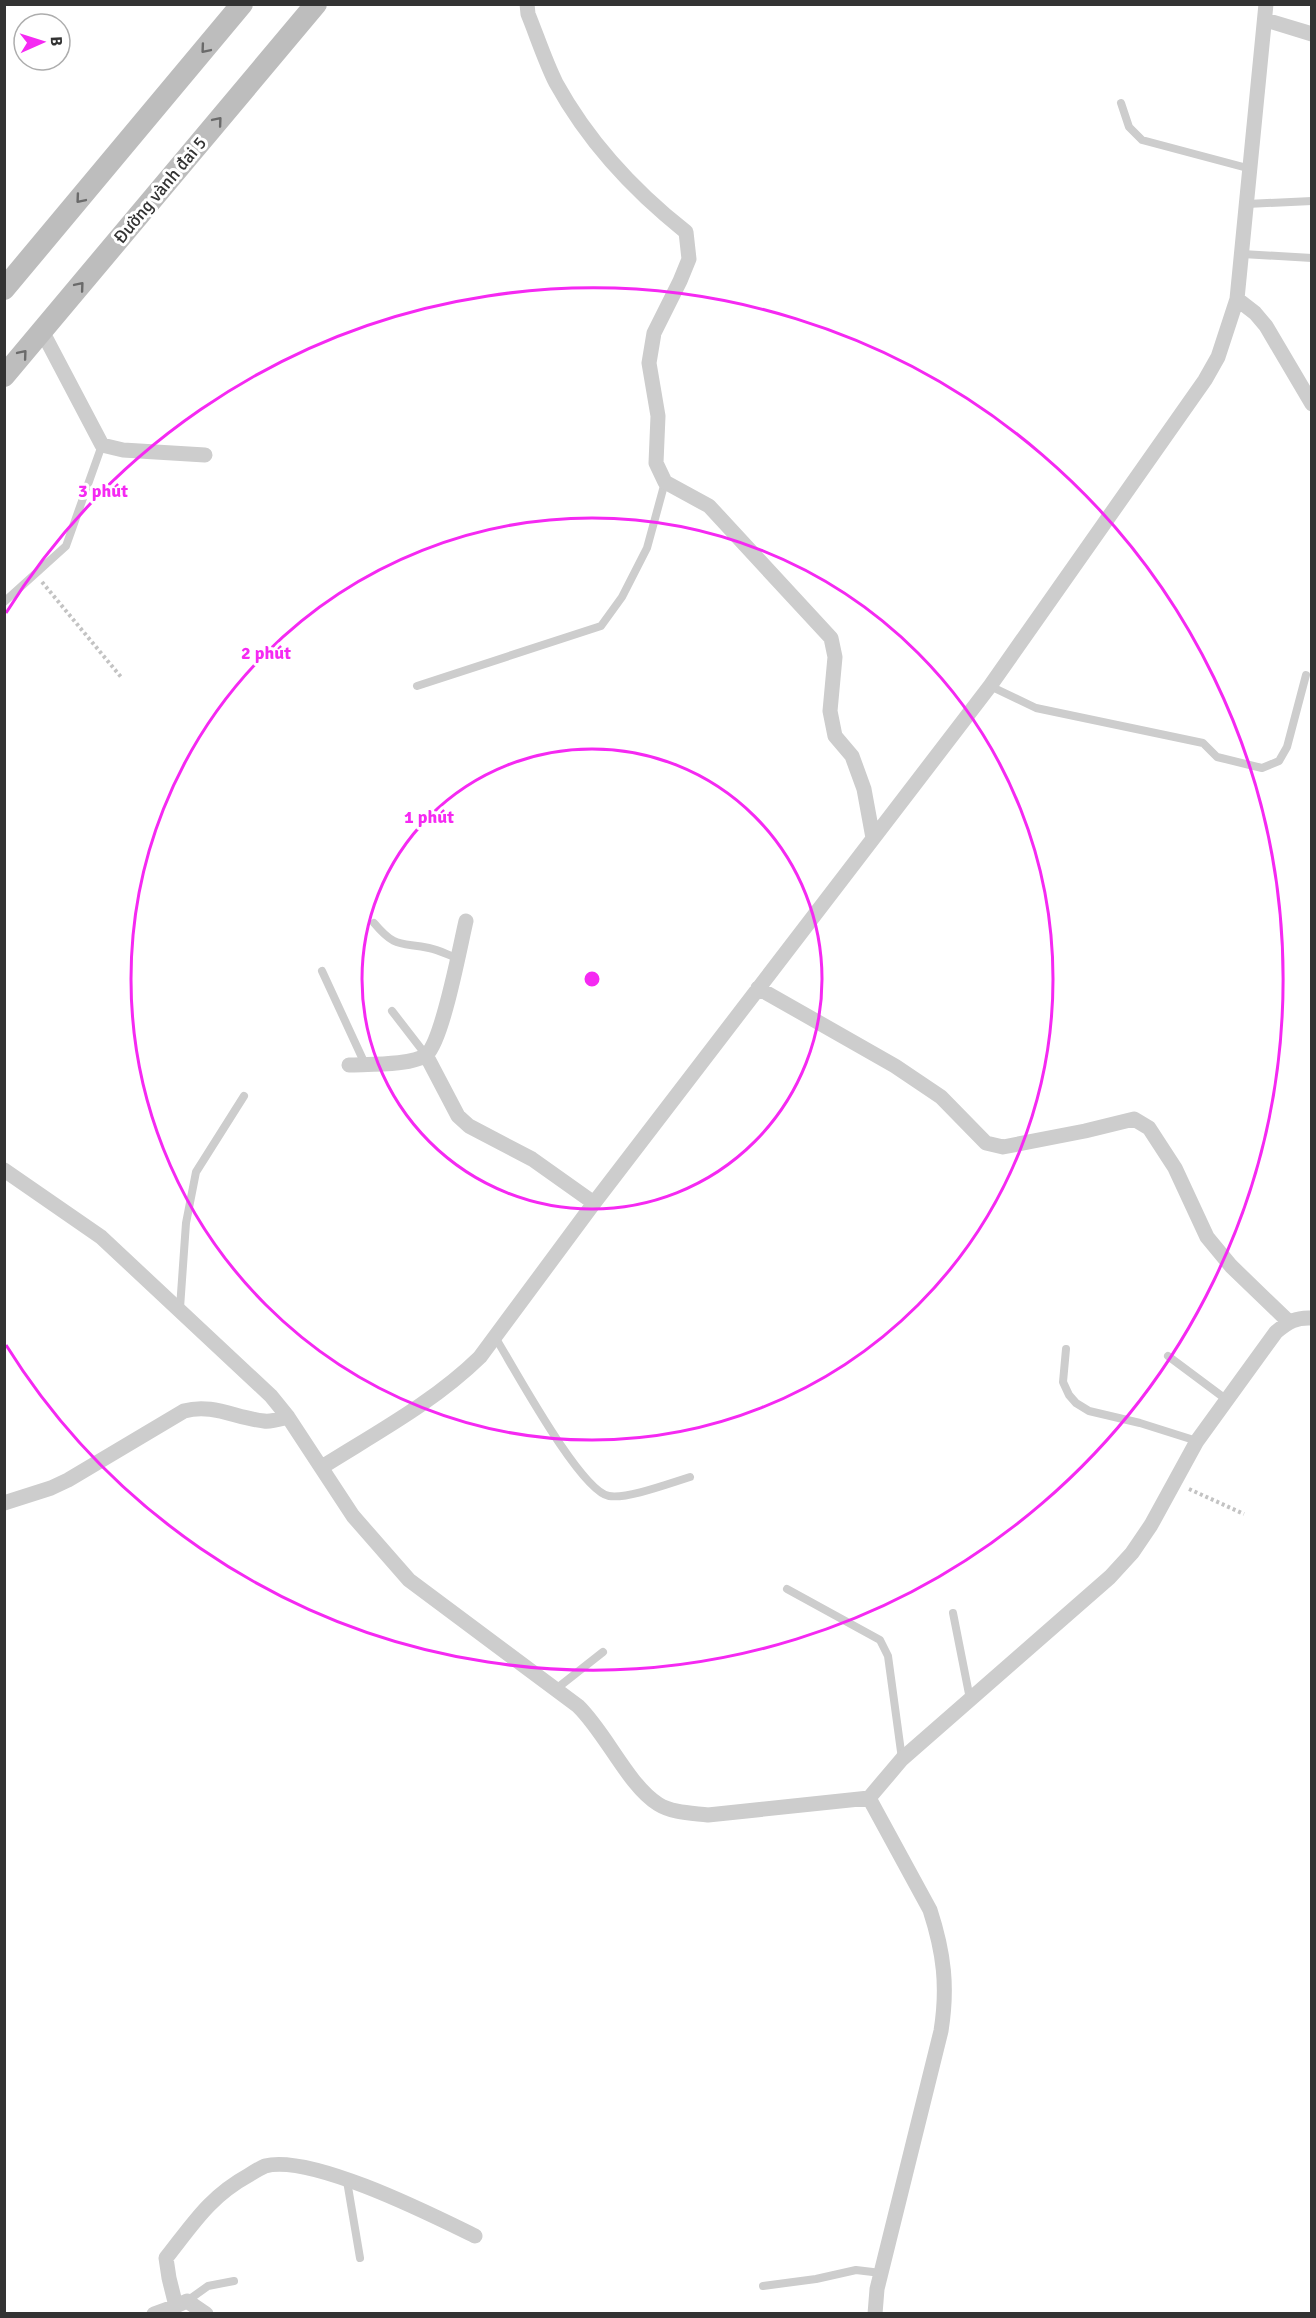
<svg xmlns="http://www.w3.org/2000/svg" width="1316" height="2318" font-family="Signika,sans-serif">
  <style>
    .lines { fill: none; stroke-linecap: round; stroke-linejoin: round }
    .path { stroke: #c3c3c3; stroke-width: 4; stroke-dasharray: 3 3; stroke-linecap: butt }
    .service { stroke: #cdcdcd; stroke-width: 8 }
    .minor { stroke: #cdcdcd; stroke-width: 15 }
    .secondary { stroke: #bdbdbd; stroke-width: 22 }
    .oneway { stroke: #6a6a6a }
    .ring { fill: none; stroke: #f529f2; stroke-width: 3 }
    .labels { text-anchor: middle; stroke-width: 6; stroke-linejoin: round; paint-order: stroke }
    .street-label { font-size: 18px; fill: #333; stroke: #fff }
    .centre { fill: #f529f2; stroke: #fff; stroke-width: 3 }
    .ring-label { font-size: 18px; text-anchor: middle; font-weight: bold; fill: #f529f2; stroke: #fff; stroke-width: 6; stroke-linejoin: round; paint-order: stroke }
  </style>
  <rect width="100%" height="100%" fill="#fff"/>
  <g class="lines">
    <!-- path -->
    <path class="path" d="M42 582 121 677
      M1189 1489 1244 1514"/>
    <!-- service -->
    <path class="service" d="M1121 103 1129 127 1142 140 1251 169
      M1247 204 1312 201
      M1242 254 1312 258
      M4 602 66 546 102 445
      M417 686 601 626 622 597 647 548 665 482
      M990 686 1036 708 1203 743 1217 757 1262 768 1279 761 1287 747 1306 675
      M374 923C396 949 400 942 429 948 439 950 448 955 457 958
      M322 971 365 1064
      M392 1011 426 1055
      M180 1308 186 1223 196 1172 244 1096
      M495 1337C513 1366 580 1491 609 1496 628 1499 670 1483 690 1477
      M1066 1349 1063 1382 1069 1395 1076 1403 1089 1411 1140 1423 1197 1441
      M1168 1356 1227 1400
      M787 1589 880 1640 888 1656 902 1759
      M953 1613 970 1699
      M556 1689 603 1652
      M347 2181 360 2258
      M763 2286 816 2279 856 2270 881 2273
      M187 2301 208 2286 234 2281"/>
    <!-- minor -->
    <path class="minor" d="M527 4 528 14C537 36 545 61 556 83 589 143 633 190 686 232L689 259 680 281 654 333 649 363 658 416 656 463 665 482 709 506 831 638 835 657 830 711 835 736 852 756 864 789 873 838
      M1266 20 1312 34
      M1237 299 1255 313 1266 326 1312 404
      M42 331 102 445 123 450 205 455
      M758 988 895 1066 941 1097 986 1143 1003 1147 1085 1131 1134 1119 1149 1128 1175 1168 1207 1237 1231 1266 1288 1321
      M426 1055 458 1116 469 1126 532 1159 594 1203
      M349 1065C367 1064 413 1066 427 1054 443 1039 460 946 466 921
      M4 1170 101 1237 271 1396 288 1417 353 1516 409 1580 578 1706C606 1733 628 1785 658 1804 672 1813 692 1813 708 1815L869 1798 902 1759 1110 1577 1132 1553 1151 1525 1197 1441 1276 1332C1288 1322 1296 1317 1312 1318
      M322 1467C376 1433 434 1402 480 1357L594 1203 990 686 1205 380 1218 357 1237 299 1266 4
      M4 1503 51 1488 68 1480 184 1411C212 1403 236 1418 264 1421 272 1422 280 1419 288 1417
      M869 1798 930 1910C944 1953 948 1987 941 2031L877 2289 875 2314
      M176 2306 169 2278 166 2258C193 2224 209 2197 249 2175 254 2172 260 2168 265 2166 311 2154 430 2214 475 2236
      M154 2314 176 2306 187 2301 206 2314"/>
    <!-- secondary -->
    <path class="secondary" d="M4 289 242 4
      M4 376 316 4"/>
  </g>
  <!-- one-way arrows -->
  <defs><path id="oneway-chevron" d="M-2-3.5L2.5 0L-2 3.5" fill="none" stroke-width="1.6" stroke-linecap="round" stroke-linejoin="round" transform="scale(1.5)"/></defs>
  <g class="oneway">
    <use href="#oneway-chevron" transform="translate(205 49) rotate(130)"/>
    <use href="#oneway-chevron" transform="translate(218 121) rotate(-50)"/>
    <use href="#oneway-chevron" transform="translate(80 199) rotate(130)"/>
    <use href="#oneway-chevron" transform="translate(80 286) rotate(-50)"/>
    <use href="#oneway-chevron" transform="translate(23 354) rotate(-50)"/>
  </g>
  <!-- distance rings -->
  <g class="ring">
    <circle cx="592" cy="979" r="230"/>
    <circle cx="592" cy="979" r="461"/>
    <path d="M6 613A691 691 0 1 1 6 1345"/>
  </g>
  <g class="labels">
    <!-- street labels -->
    <g class="street-label">
      <text transform="translate(160 190) rotate(-50)" y="6">Đường vành đai 5</text>
    </g>
  </g>
  <circle cx="592" cy="979" r="9" class="centre"/>
  <g class="ring-label">
    <text x="103" y="497">3 phút</text>
    <text x="266" y="659">2 phút</text>
    <text x="429" y="823">1 phút</text>
  </g>
  <!-- border -->
  <rect width="1316" height="2318" fill="none" stroke="#333333" stroke-width="12"/>
  <!-- north arrow -->
  <g transform="translate(42 42) rotate(87)"><circle r="28" fill="#ffffff" stroke="#adadad" stroke-width="1.5"/>
  <path d="M0-4.5L10 22L0 15L-10 22Z" fill="#f529f2"/>
  <text y="-9" font-size="16" font-weight="bold" text-anchor="middle" fill="#333333">B</text>
  </g>
</svg>
